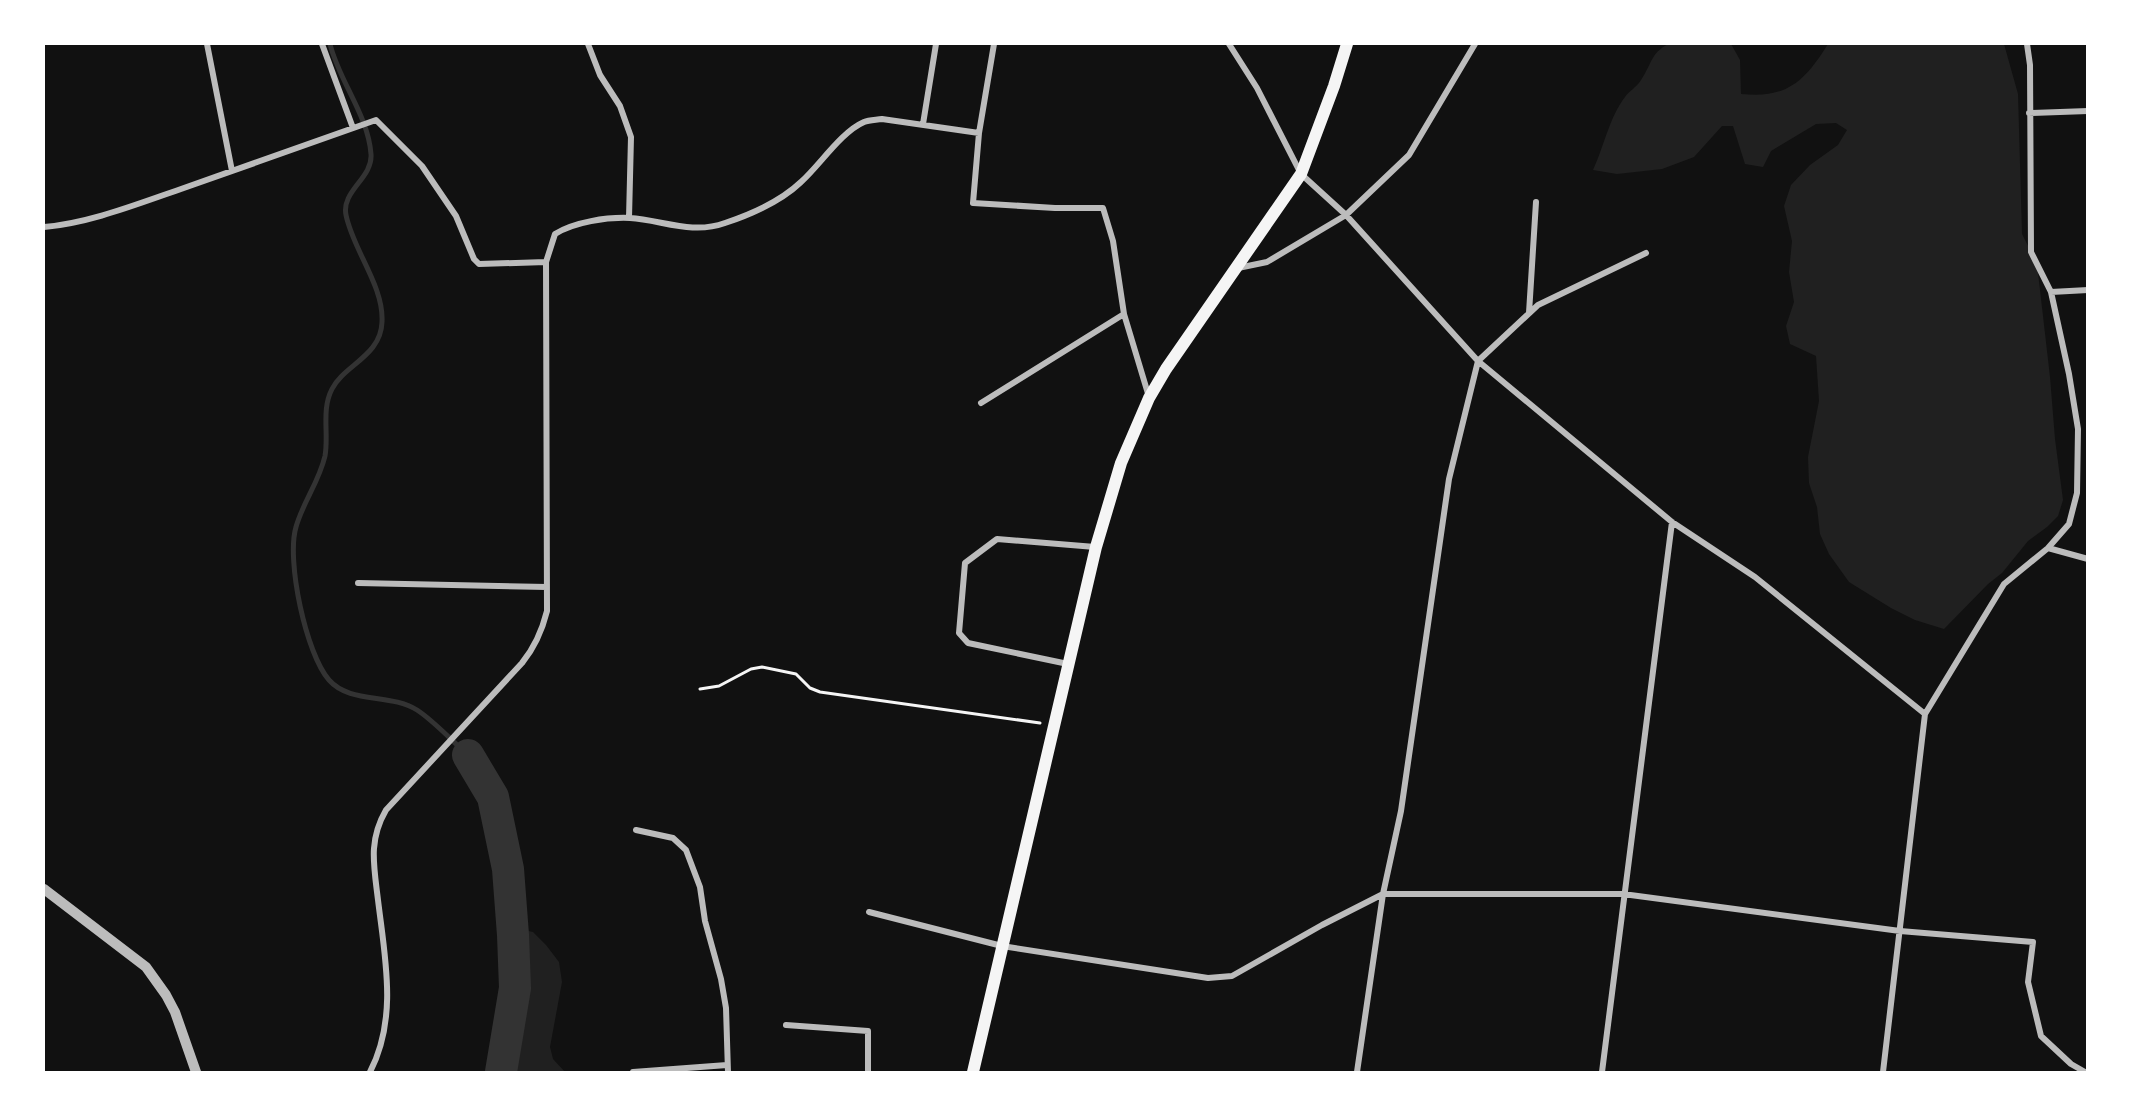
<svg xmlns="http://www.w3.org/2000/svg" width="2131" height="1116" font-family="'DejaVu Sans',sans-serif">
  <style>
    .green { fill: #202020 }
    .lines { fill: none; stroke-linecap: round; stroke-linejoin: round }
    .stream { stroke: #333; stroke-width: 5 }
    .river { stroke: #333; stroke-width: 32 }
    .path { stroke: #f5f5f5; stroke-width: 3 }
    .minor { stroke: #bcbcbc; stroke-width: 6 }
    .tertiary { stroke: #bcbcbc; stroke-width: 10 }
    .secondary { stroke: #f5f5f5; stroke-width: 12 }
  </style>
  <rect width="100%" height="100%" fill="#111"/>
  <!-- green -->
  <path class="green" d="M1668 44H1731L1740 60 1741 94C1787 99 1805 81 1828 44H2004L2018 94 2022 234 2037 264 2050 377 2055 439 2063 500 2058 516 2047 527 2028 541 2002 573 1988 584 1944 629 1915 620 1891 608 1849 582 1829 554 1820 534 1817 507 1809 483 1808 457 1819 401 1816 356 1790 344 1786 326 1794 302 1789 272 1792 241 1784 206 1791 185 1810 165 1838 145 1847 130 1836 123 1816 124 1771 151 1763 167 1745 164 1733 126H1722L1694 157 1662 169 1617 174 1593 170C1604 147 1609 118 1625 97 1629 91 1637 87 1641 80 1652 64 1650 54 1668 44Z
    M524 930 533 932 546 945 559 962 562 982 550 1047 553 1059 565 1072H507C522 1027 525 978 524 930Z"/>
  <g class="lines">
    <!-- stream -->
    <path class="stream" d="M330 44C339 81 368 115 371 154 373 178 341 191 346 215 353 250 384 286 382 322 381 356 344 365 332 389 321 410 329 434 325 456 319 482 303 502 296 527 286 560 306 654 329 680 350 704 390 693 417 710 434 721 452 741 468 755"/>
    <!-- river -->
    <path class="river" d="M468 755 493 797 508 869 513 935 515 988 501 1072"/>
    <!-- path -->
    <path class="path" d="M700 689 719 686 751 669 762 667 796 674 810 688 820 692 1040 723"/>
    <!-- minor -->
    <path class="minor" d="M207 44 232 171
      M322 44 353 128
      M588 44 600 75 620 106 631 137 629 218
      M994 44 979 133 973 203 1055 208H1103L1113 241 1124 314 1149 397
      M1229 44 1257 88 1301 174 1346 215 1478 361 1672 522 1755 577 1925 714
      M2029 113 2088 111
      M923 124 936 44
      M44 227C90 223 137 204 181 189 246 166 311 143 376 120L422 166 456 216 474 259 479 264 546 262
      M1238 268 1267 262 1346 215 1409 155 1475 44
      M2051 292 2088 290
      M1529 313 1536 202
      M981 403 1124 314
      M2048 548 2088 559
      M358 583 547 587
      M1068 664 968 643 959 633 965 563 997 539 1095 547
      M636 830 673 838 686 850 700 887 705 921 721 979 726 1008 728 1072
      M869 912 1002 946 1208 978 1232 976 1322 925 1383 894H1623L1900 931 2033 942 2028 982 2041 1036 2071 1064 2085 1072
      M786 1025 868 1031V1072
      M370 1072C398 1018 385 958 378 900 374 866 368 841 386 810L522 663C535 647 542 631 547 611L546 262 555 234C574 222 607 217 630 218 662 220 692 235 725 223 752 214 780 202 801 182 820 165 841 132 864 122 869 120 876 120 882 119L979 133
      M633 1072 727 1065
      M1357 1072 1383 894 1401 811 1449 479 1478 361 1538 305 1646 253
      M1602 1072 1672 522
      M1883 1072 1925 714 2004 584 2048 548 2069 524 2077 493 2078 429 2069 374 2051 292 2031 252 2030 65 2027 44"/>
    <!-- tertiary -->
    <path class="tertiary" d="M44 889 146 967 166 995 175 1012 196 1072"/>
    <!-- secondary -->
    <path class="secondary" d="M973 1072 1096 547 1121 463 1149 398 1166 369 1301 174 1334 86 1347 44"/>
  </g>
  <!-- border -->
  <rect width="2131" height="1116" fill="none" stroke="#ffffff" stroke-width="90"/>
</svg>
